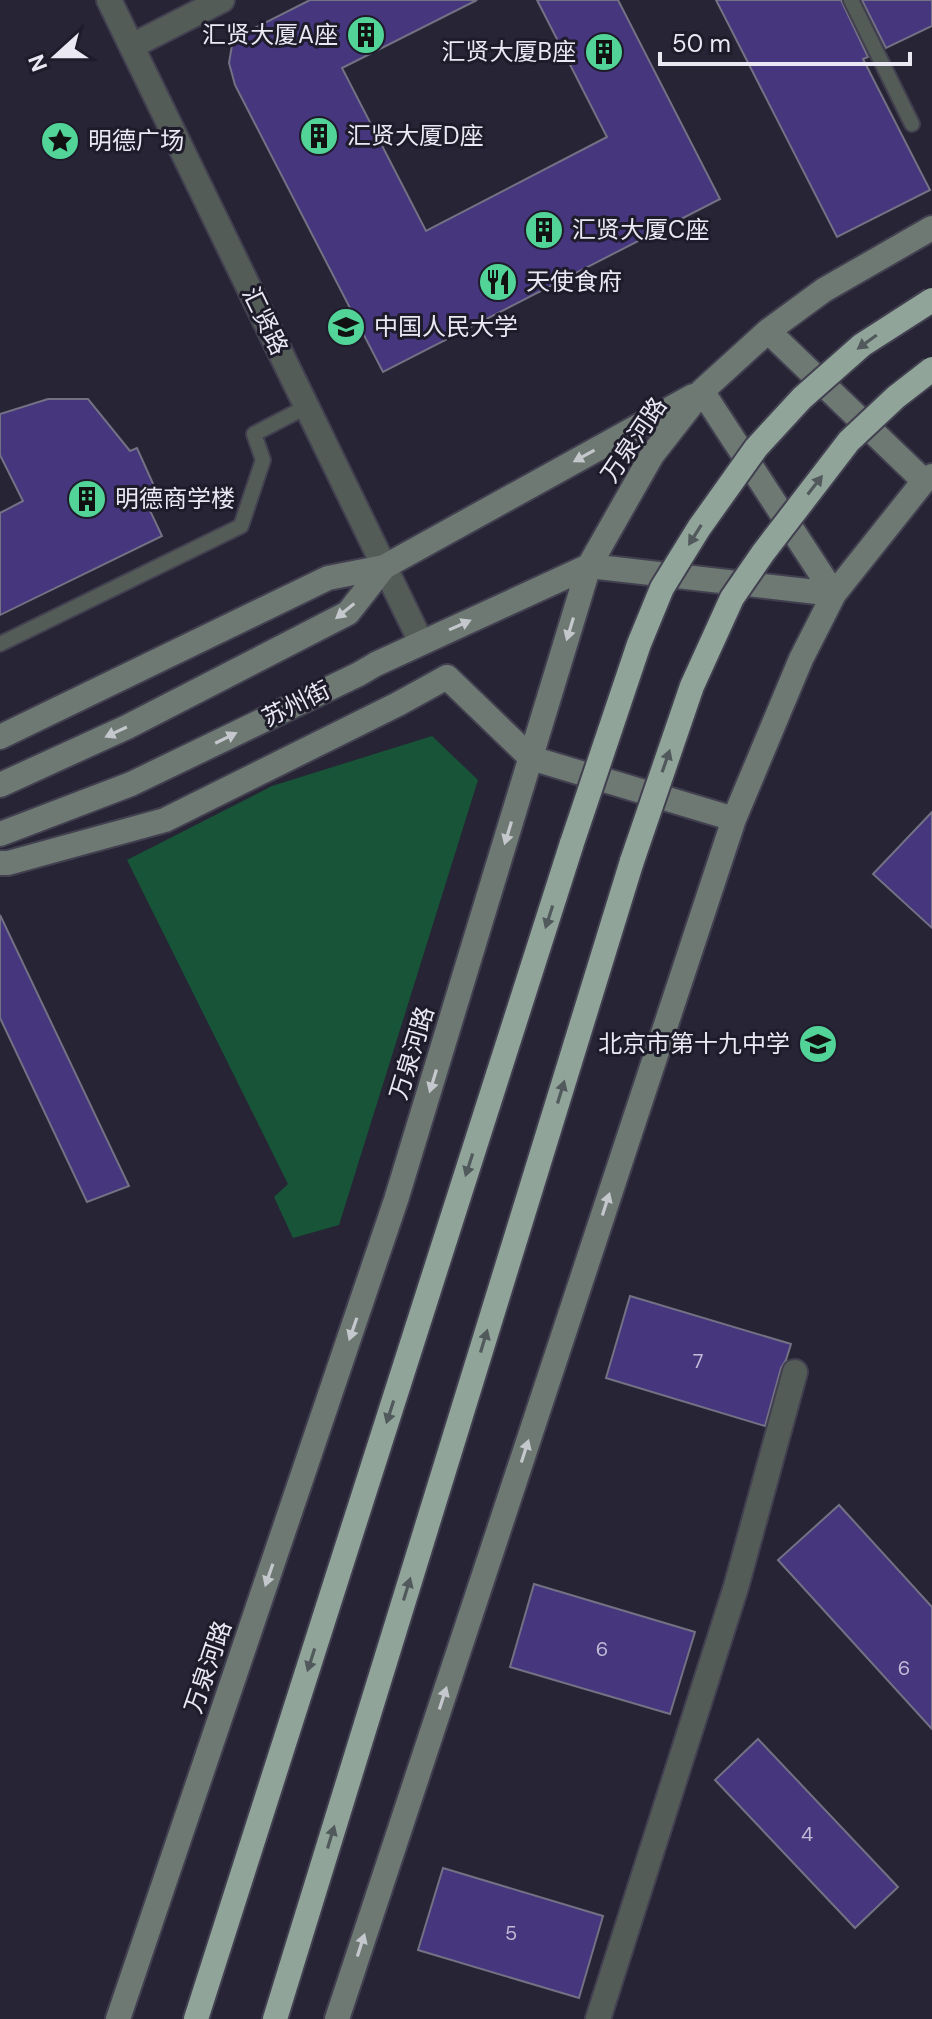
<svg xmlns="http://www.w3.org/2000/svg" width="932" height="2019" font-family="'DM Sans','Noto Sans SC',sans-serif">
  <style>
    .green { fill: #175438 }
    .building { fill: #45367d; stroke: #737184; stroke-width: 2 }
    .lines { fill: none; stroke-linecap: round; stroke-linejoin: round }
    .lane-casing { stroke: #424050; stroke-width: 18 }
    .street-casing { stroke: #424050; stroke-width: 28 }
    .secondary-casing { stroke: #424050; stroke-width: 28 }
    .highway-casing { stroke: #424050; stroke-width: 28 }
    .lane { stroke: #545c57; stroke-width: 14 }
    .street { stroke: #545c57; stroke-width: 24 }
    .secondary { stroke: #6d7972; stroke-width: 24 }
    .highway { stroke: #90a499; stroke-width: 24 }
    .highway-bridge-casing { stroke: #424050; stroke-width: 28; stroke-linecap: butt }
    .highway-bridge { stroke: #90a499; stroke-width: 24 }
    .oneway { fill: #51595c }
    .oneway2 { fill: #c4c7cc }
    .labels { text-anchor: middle; stroke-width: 6; stroke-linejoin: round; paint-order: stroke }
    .number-label { font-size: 20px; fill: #c0bcd6 }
    .poi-label { font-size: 24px; fill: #e9e8f3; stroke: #1e1c2b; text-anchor: start }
    .street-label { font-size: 24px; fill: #e9e8f3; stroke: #1e1c2b }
  </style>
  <rect width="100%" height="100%" fill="#272535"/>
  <!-- green -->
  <path class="green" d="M432 736 478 780 339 1225 293 1238 274 1197 288 1184 127 860 272 786Z"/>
  <!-- building -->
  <path class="building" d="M310 0H477L342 68 426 231 607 137 537 0H618L720 199 383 372 235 85 229 63 233 39Z
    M716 0H841L868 57 863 59 930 190 837 237Z
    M862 0H932V26L886 48Z
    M48 399H88L130 451 137 448 159 497 146 502 162 536 0 615V513L23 501 0 455V414Z
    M932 812V928L873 874Z
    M0 915 129 1186 87 1202 0 1018Z
    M630 1296 791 1344 786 1360 781 1368 765 1426 606 1378Z
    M839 1505 932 1607V1729L778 1560Z
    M534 1584 695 1632 670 1714 510 1667Z
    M758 1739 898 1887 855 1928 715 1780Z
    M443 1868 603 1916 579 1998 418 1950Z"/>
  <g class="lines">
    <!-- lane casing -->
    <g class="lane-casing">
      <path id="lane" d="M851 0 912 124
        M0 644 241 526 263 460 254 434 306 407"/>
    </g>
    <!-- street casing -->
    <g class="street-casing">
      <path id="street" d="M109 0 421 642
        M132 46 222 0
        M598 2019 736 1587 795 1372"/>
    </g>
    <!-- secondary casing -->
    <g class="secondary-casing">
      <path id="secondary" d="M768 331 924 481
        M702 391 834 594
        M0 737 328 578 384 567
        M0 785 127 727 348 613 384 567 693 396
        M0 834 131 784 359 674 376 664 589 566 834 594
        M0 863H8L165 820 398 704 447 677 531 758 734 819
        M118 2019 396 1200 589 566 652 455 702 391 768 331 824 290 932 228
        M337 2019 734 819 801 659 834 594 924 481 932 476"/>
    </g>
    <!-- highway casing -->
    <g class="highway-casing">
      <path id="highway" d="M196 2019 572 843
        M275 2019 632 861"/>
    </g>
    <!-- lane -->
    <use href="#lane" class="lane"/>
    <!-- street -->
    <use href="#street" class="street"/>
    <!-- secondary -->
    <use href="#secondary" class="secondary"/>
    <!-- highway -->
    <use href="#highway" class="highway"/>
    <!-- highway-bridge casing -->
    <g class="highway-bridge-casing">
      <path id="highway-bridge" d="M572 843 639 644 662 588 699 528 756 448 802 398 862 345 932 300
        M632 861 692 686 732 598 763 553 849 441 896 397 932 369"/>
    </g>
    <!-- highway-bridge -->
    <use href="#highway-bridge" class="highway-bridge"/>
  </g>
  <!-- one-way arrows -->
  <defs><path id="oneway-solid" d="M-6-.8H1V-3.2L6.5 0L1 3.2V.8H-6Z" transform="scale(2)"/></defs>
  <g class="oneway">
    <use href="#oneway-solid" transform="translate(867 342) rotate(144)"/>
    <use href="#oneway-solid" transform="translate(815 485) rotate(-52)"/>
    <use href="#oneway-solid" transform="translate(695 535) rotate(122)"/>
    <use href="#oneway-solid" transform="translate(666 761) rotate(-71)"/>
    <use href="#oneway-solid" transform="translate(549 917) rotate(108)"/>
    <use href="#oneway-solid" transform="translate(561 1092) rotate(-73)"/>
    <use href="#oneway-solid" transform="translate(469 1165) rotate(108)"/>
    <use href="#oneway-solid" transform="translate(484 1341) rotate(-73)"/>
    <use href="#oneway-solid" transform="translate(390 1412) rotate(108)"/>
    <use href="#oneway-solid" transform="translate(407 1589) rotate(-73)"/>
    <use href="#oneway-solid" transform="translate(311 1660) rotate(108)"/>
    <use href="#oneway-solid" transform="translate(331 1837) rotate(-73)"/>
  </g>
  <g class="oneway2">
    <use href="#oneway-solid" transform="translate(584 456) rotate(151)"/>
    <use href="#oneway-solid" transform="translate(345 611) rotate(141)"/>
    <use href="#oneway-solid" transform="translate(460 625) rotate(-24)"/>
    <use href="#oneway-solid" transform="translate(570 629) rotate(107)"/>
    <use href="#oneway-solid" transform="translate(116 732) rotate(155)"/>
    <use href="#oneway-solid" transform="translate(226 738) rotate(-26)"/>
    <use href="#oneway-solid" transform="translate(508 833) rotate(107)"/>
    <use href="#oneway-solid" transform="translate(433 1081) rotate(107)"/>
    <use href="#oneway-solid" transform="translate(606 1204) rotate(-72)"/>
    <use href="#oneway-solid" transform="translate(353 1329) rotate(109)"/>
    <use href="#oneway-solid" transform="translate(525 1451) rotate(-72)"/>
    <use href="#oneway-solid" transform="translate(269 1575) rotate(109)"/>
    <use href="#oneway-solid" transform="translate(443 1698) rotate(-72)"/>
    <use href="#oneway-solid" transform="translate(361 1945) rotate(-72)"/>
  </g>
  <!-- icons -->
  <defs>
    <g id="building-disc" transform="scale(2)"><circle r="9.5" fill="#52d397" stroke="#1e1c2b"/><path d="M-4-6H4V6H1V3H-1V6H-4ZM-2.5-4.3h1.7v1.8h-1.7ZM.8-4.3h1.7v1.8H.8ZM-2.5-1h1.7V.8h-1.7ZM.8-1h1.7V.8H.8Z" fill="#111"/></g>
    <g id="sight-disc" transform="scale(2)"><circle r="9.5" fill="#52d397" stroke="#1e1c2b"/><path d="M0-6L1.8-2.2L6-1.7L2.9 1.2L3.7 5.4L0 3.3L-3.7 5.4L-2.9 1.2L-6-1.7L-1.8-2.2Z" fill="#111"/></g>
    <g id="restaurant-disc" transform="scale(2)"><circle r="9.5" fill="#52d397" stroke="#1e1c2b"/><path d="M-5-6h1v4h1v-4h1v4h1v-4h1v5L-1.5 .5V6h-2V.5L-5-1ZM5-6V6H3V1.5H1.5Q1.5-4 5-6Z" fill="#111"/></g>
    <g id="university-disc" transform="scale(2)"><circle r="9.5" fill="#52d397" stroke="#1e1c2b"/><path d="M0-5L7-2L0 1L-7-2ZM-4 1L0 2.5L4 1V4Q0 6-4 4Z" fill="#111"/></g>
    <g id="school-disc" transform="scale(2)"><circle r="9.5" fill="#52d397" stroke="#1e1c2b"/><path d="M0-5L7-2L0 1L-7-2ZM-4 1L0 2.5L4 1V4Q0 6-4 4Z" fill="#111"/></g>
  </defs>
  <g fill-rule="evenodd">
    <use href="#building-disc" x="366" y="35"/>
    <use href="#building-disc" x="604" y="52"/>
    <use href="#building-disc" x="319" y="136"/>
    <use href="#sight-disc" x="60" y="141"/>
    <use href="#building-disc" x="544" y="230"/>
    <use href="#restaurant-disc" x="498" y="282"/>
    <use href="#university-disc" x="346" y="327"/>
    <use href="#building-disc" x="87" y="499"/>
    <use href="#school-disc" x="818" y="1044"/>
  </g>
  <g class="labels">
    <!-- number labels -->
    <g class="number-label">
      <text x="698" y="1368">7</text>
      <text x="602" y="1656">6</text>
      <text x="904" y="1675">6</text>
      <text x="807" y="1841">4</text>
      <text x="511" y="1940">5</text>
    </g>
    <!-- poi labels -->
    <g class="poi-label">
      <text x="338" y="43" text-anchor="end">汇贤大厦A座</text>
      <text x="576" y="60" text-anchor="end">汇贤大厦B座</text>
      <text x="347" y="144">汇贤大厦D座</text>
      <text x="88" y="149">明德广场</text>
      <text x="572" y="238">汇贤大厦C座</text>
      <text x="526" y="290">天使食府</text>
      <text x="374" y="335">中国人民大学</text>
      <text x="115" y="507">明德商学楼</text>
      <text x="790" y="1052" text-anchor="end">北京市第十九中学</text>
    </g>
    <!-- street labels -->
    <g class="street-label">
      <text transform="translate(265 321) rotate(64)" y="8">汇贤路</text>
      <text transform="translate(634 440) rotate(-56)" y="8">万泉河路</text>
      <text transform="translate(296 704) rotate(-26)" y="8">苏州街</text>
      <text transform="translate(412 1053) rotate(-73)" y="8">万泉河路</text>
      <text transform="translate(208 1667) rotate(-71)" y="8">万泉河路</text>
    </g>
  </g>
  <!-- north arrow -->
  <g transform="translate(56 56) rotate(249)" stroke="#1e1c2b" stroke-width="6" paint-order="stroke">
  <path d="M0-6L14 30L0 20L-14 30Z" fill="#e9e8f3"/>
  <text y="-12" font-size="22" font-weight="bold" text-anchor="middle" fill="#e9e8f3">N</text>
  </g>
  <!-- scale -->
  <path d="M660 52v12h250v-12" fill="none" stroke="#e9e8f3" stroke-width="4"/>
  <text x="672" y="52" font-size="24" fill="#e9e8f3" stroke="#1e1c2b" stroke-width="6" paint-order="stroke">50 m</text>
</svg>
